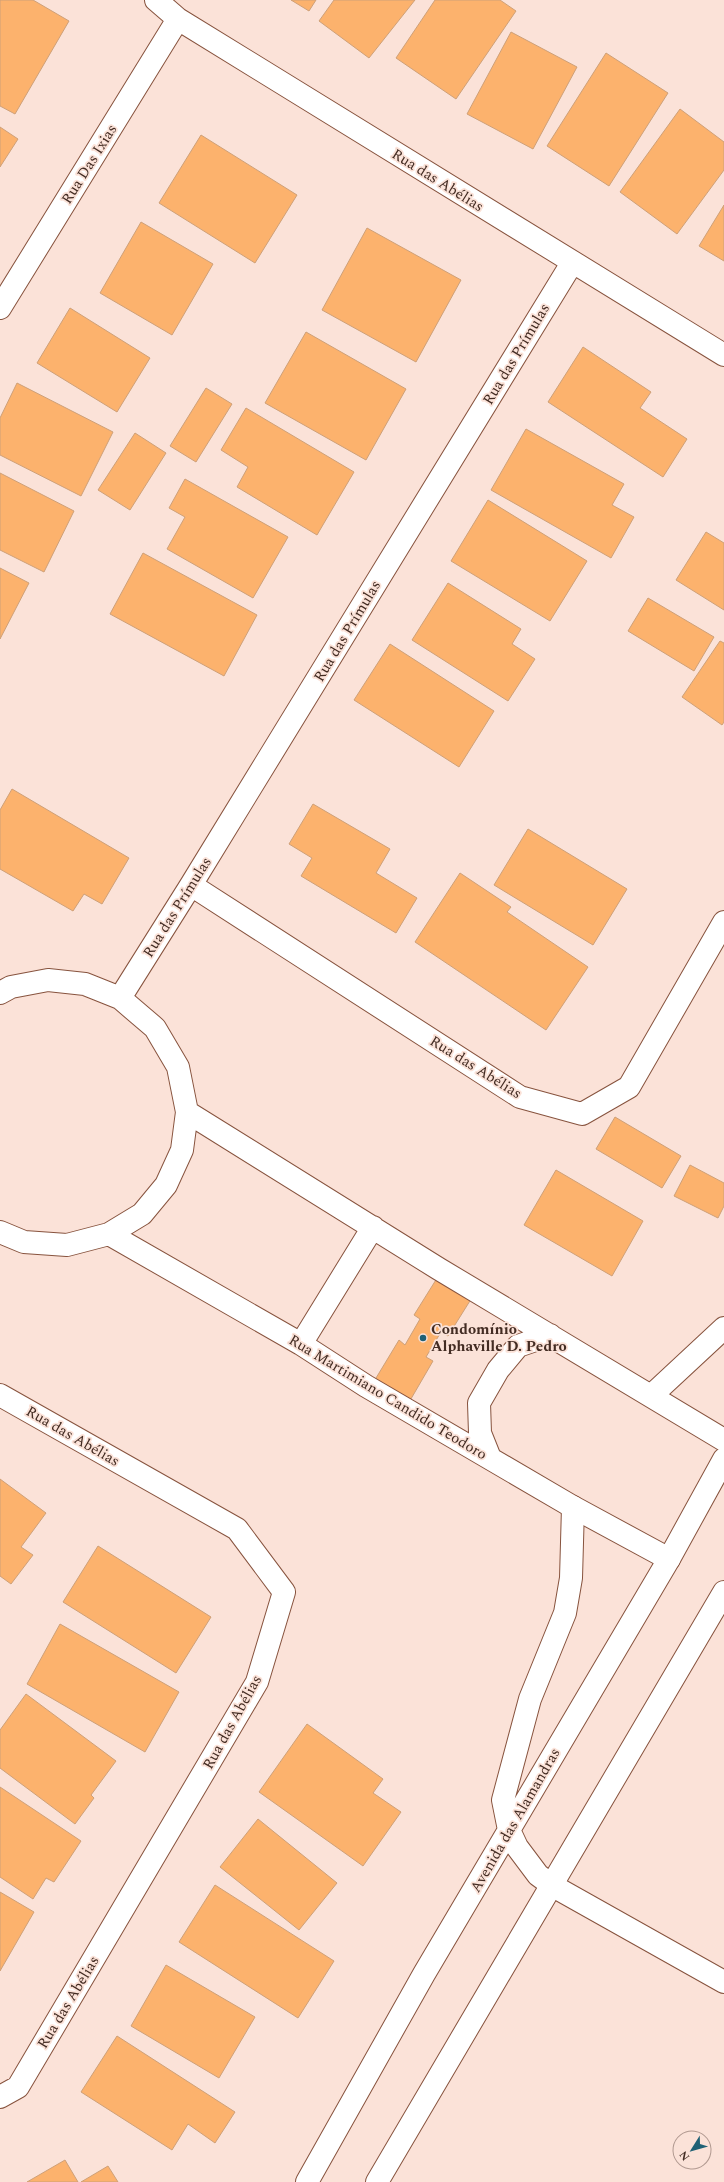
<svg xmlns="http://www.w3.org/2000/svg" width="724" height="2182" font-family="Spectral,serif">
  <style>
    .building { fill: #fcb26d; stroke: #cea078 }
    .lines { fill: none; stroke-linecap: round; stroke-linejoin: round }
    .minor-casing { stroke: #87533e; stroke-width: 24 }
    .tertiary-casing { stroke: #87533e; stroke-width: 24 }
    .minor { stroke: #fff; stroke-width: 22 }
    .tertiary { stroke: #fff; stroke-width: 22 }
    .poi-dot { fill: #206175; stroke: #fbe2d8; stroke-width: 1.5 }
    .labels { text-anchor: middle; stroke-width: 3.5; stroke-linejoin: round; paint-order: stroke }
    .street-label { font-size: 15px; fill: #432c23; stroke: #fbe2d8 }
    .poi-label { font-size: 15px; font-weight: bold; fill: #432c23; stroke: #fbe2d8; text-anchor: start }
  </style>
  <rect width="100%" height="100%" fill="#fbe2d8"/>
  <!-- building -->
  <path class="building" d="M0 0H33L69 21 15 114 0 106Z
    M291 0H316L309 11Z
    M334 0H415L369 58 319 21Z
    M435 0H500L516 11 456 99 396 58Z
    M511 32 577 67 533 149 467 114Z
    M606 53 668 93 609 186 547 146Z
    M680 109 724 142V170L677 234 620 192Z
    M0 127 18 139 0 167Z
    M201 135 297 195 255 263 159 203Z
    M724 205V261L699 246Z
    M141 222 213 264 172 335 100 293Z
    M367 228 461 280 416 362 322 310Z
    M70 308 150 358 117 412 37 363Z
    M306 332 406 389 366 460 265 403Z
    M583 347 651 392 640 408 687 439 663 477 548 402Z
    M17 383 113 432 81 496 0 455V418Z
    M206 388 232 404 196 462 170 446Z
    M246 408 354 472 317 535 237 487 248 467 221 450Z
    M526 429 624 484 612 505 634 517 611 558 491 490Z
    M135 433 166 453 130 510 98 490Z
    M0 473 74 511 44 572 0 550Z
    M185 479 288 537 253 598 167 549 185 517 169 508Z
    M488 500 587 561 550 621 451 561Z
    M706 532 724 543V610L676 580Z
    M143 553 257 615 224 676 110 614Z
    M0 568 29 583 0 639Z
    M448 583 521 629 512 644 535 659 508 701 412 640Z
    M648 598 714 637 694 671 628 631Z
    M720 641 724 643V722L722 725 682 697Z
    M390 644 494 711 459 767 354 700Z
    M12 789 129 858 102 904 84 894 73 911 0 869V810Z
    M313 804 390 849 376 873 417 898 396 933 301 876 312 858 289 844Z
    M528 829 627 889 593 945 494 885Z
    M460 873 511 907 507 912 588 967 546 1030 415 942Z
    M615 1117 681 1156 662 1188 596 1149Z
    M690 1165 724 1183V1206L718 1218 674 1196Z
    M556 1170 643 1221 612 1276 524 1225Z
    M439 1275 473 1296 448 1336 441 1332 426 1357 433 1361 408 1404 373 1383 399 1340 405 1345 420 1319 414 1315Z
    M0 1479 46 1513 21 1547 33 1555 11 1584 0 1576Z
    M98 1546 211 1617 176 1673 63 1602Z
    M60 1624 179 1692 145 1752 27 1684Z
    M26 1694 116 1761 91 1795 94 1798 75 1824 0 1768V1730Z
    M307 1724 383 1779 373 1793 401 1812 363 1866 259 1792Z
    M0 1787 81 1841 54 1882 46 1878 33 1899 0 1877Z
    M258 1819 337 1883 299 1930 220 1867Z
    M215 1885 334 1961 298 2018 179 1942Z
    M0 1892 34 1912 0 1971Z
    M166 1965 255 2017 219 2078 131 2026Z
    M117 2036 235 2112 215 2143 188 2124 172 2150 81 2092Z
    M65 2160 78 2182H27Z
    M108 2166 118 2182H81Z"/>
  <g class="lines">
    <!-- minor casing -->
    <g class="minor-casing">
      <path id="minor" d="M156 0 178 19 724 355
        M0 308 178 19
        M191 885 520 1097 582 1114 629 1087 724 922
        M0 993 11 987 48 980 85 984 120 998 155 1028 178 1067 187 1112 182 1150 166 1185 142 1214 109 1234 67 1245 24 1242 0 1232
        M120 998 191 885 572 263
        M187 1112 439 1269 724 1440
        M109 1234 301 1344 366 1386 573 1507 669 1559
        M301 1344 373 1227
        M0 1395 237 1529 284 1592 257 1682 18 2087 0 2097
        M490 1458 480 1433 479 1403 498 1370 518 1346 550 1335
        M553 1886 724 1982"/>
    </g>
    <!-- tertiary casing -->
    <g class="tertiary-casing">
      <path id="tertiary" d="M652 1395 724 1328
        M553 1886 538 1875 517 1847 509 1830 503 1800 530 1699 565 1613 571 1578 573 1507
        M307 2182 424 1974 669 1559 724 1459
        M377 2182 724 1592"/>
    </g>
    <!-- minor -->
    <use href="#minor" class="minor"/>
    <!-- tertiary -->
    <use href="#tertiary" class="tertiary"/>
  </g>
  <!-- markers -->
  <circle class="poi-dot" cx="423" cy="1338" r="4"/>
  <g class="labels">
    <!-- street labels -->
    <g class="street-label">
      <text transform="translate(89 164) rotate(-58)" y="5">Rua Das Ixias</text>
      <text transform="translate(438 180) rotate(32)" y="5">Rua das Abélias</text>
      <text transform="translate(516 354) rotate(-59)" y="5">Rua das Prímulas</text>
      <text transform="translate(347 631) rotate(-59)" y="5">Rua das Prímulas</text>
      <text transform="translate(177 907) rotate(-58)" y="5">Rua das Prímulas</text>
      <text transform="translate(476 1067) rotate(32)" y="5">Rua das Abélias</text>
      <text transform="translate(388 1397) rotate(31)" y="5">Rua Martimiano Candido Teodoro</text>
      <text transform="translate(73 1436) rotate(30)" y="5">Rua das Abélias</text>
      <text transform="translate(232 1722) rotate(-61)" y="5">Rua das Abélias</text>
      <text transform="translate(515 1820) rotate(-60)" y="5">Avenida das Alamandras</text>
      <text transform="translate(68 2002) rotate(-59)" y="5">Rua das Abélias</text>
    </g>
    <!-- poi labels -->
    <g class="poi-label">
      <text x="431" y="1334">Condomínio<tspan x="431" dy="17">Alphaville D. Pedro</tspan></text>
    </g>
  </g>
  <!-- north arrow -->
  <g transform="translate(692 2150) rotate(233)"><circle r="19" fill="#fbe2d8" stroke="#b19990"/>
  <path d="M0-3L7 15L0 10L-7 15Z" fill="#206175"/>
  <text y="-6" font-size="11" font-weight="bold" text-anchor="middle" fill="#432c23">N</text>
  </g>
</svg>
